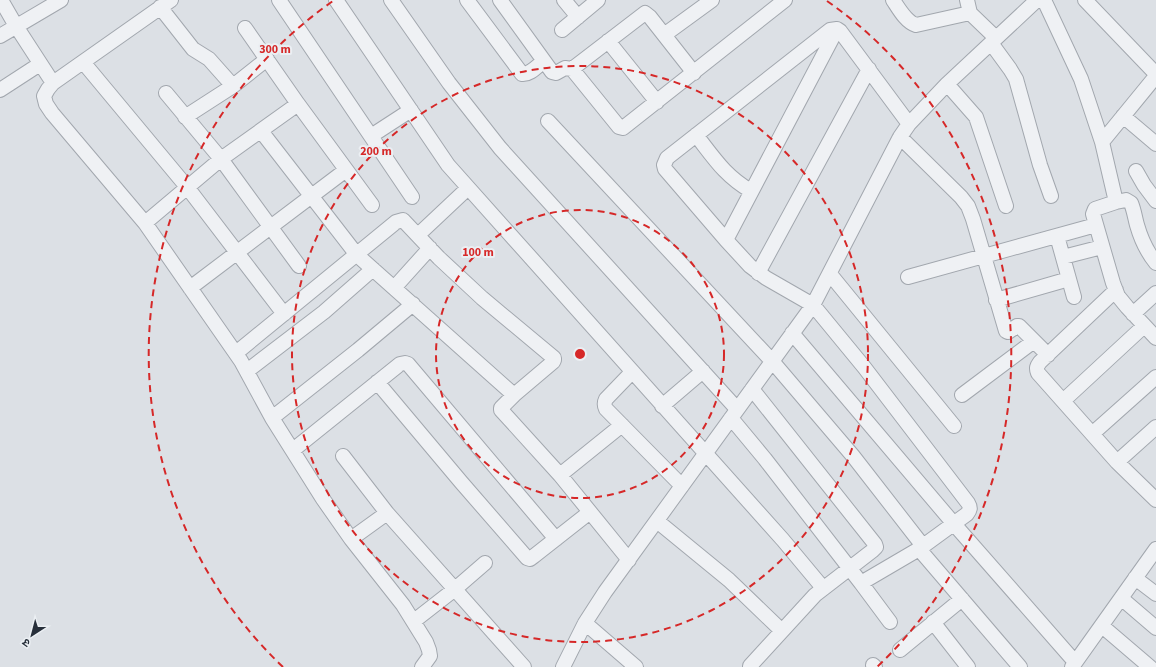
<svg xmlns="http://www.w3.org/2000/svg" width="1156" height="667" font-family="'Source Sans 3','Noto Sans Devanagari',sans-serif">
  <style>
    .lines { fill: none; stroke-linecap: round; stroke-linejoin: round }
    .minor-casing { stroke: #a2a7ae; stroke-width: 16 }
    .minor { stroke: #eff1f4; stroke-width: 14 }
    .ring { fill: none; stroke: #d62828; stroke-width: 2; stroke-dasharray: 7 5 }
    .centre { fill: #d62828; stroke: #ebeff3; stroke-width: 2 }
    .ring-label { font-size: 12px; text-anchor: middle; font-weight: bold; fill: #d62828; stroke: #ebeff3; stroke-width: 4; stroke-linejoin: round; paint-order: stroke }
  </style>
  <rect width="100%" height="100%" fill="#dce0e5"/>
  <g class="lines">
    <!-- minor casing -->
    <g class="minor-casing">
      <path id="minor" d="M1 0 16 26 53 83
        M171 0 53 83 48 89 44 96 46 104 52 113 145 223 241 361 272 418 323 499 351 539 403 605 426 642 429 650 430 656 422 667
        M279 0 412 197
        M336 0 448 165 783 540 823 588
        M391 0 449 83 500 148 737 409
        M467 0 522 74C530 75 537 66 544 61
        M500 0 552 72 556 73 565 68 572 69 619 127 623 128 785 0
        M564 0 578 17
        M893 0C899 9 906 22 916 25L970 13
        M967 0 970 13 996 38
        M1044 0 1081 79 1102 142 1116 202 1095 209 1093 214 1113 283 1118 296 1127 307 1156 338
        M1085 0 1156 74
        M160 7 193 49 209 59 233 86
        M245 28 298 104 372 205
        M562 30 598 0
        M664 35 712 0
        M0 36 61 0
        M608 41 657 102
        M991 43 1010 69 1016 79 1040 165 1051 196
        M83 62 187 187 284 314
        M572 69 645 13 650 17 694 73
        M947 84 976 117 1006 206
        M0 90 40 64
        M166 93 221 159 299 266
        M1123 116 1156 144
        M185 117 233 86 267 59
        M548 121 772 361 853 456 923 546
        M261 131 357 255 514 395 501 408V410L560 475 629 560
        M696 135C714 158 725 176 751 191
        M371 136 411 110
        M900 137 961 197 968 206 973 219 1006 331 1008 332 1017 326H1019L1048 355
        M1102 142 1156 76
        M1136 171 1144 185 1156 201
        M1116 202 1126 200 1131 203C1134 210 1135 218 1137 225 1141 239 1147 252 1156 263
        M145 223 221 159 298 104
        M418 235 468 188
        M1057 236 1074 297
        M726 240 837 29 840 31 909 124
        M1063 257 1102 247
        M758 273 869 69
        M830 274 954 426
        M908 277 1096 225
        M190 288 346 170
        M394 288 430 248
        M1116 290 1040 362C1037 366 1036 368 1038 373L1117 462 1156 500
        M996 300 1069 279
        M1133 314 1156 293
        M792 333 954 524 1075 662
        M236 353 396 222 403 220 439 258 482 298 554 358V360L553 362 514 395
        M247 371 324 312 373 269
        M632 372 606 399C604 403 604 405 606 409L682 486
        M377 382 461 482 527 558 530 559 534 556 590 512
        M962 395 1034 341
        M1063 401 1144 326
        M662 406 703 371
        M272 418 358 350 413 304
        M731 418 765 459 861 583 919 549 967 514C970 510 971 508 968 503L864 367 813 305 766 278 750 266 726 240 665 169 664 165 667 158 830 30 837 29
        M1092 434 1156 377
        M293 450 400 364 405 363 408 364 556 539
        M343 456 387 513
        M1117 462 1156 427
        M560 475 622 425
        M657 521 729 580 782 631
        M351 539 387 513 524 667
        M919 549 1020 667
        M1135 578 1156 594
        M861 583 890 622
        M1121 598 1156 628
        M414 621 455 589 485 563
        M933 622 968 667
        M585 623 636 667
        M1102 626 1150 667
        M900 650 962 599
        M873 665 875 667
        M750 666 815 595 872 551 876 547 875 544 752 389
        M563 667 585 623 605 592 813 305 900 137 909 124 947 84 1037 0
        M1072 667 1156 549"/>
    </g>
    <!-- minor -->
    <use href="#minor" class="minor"/>
  </g>
  <!-- distance rings -->
  <g class="ring">
    <circle cx="580" cy="354" r="144"/>
    <circle cx="580" cy="354" r="288"/>
    <path d="M283 667A431 431 0 0 1 333 1M827 1A431 431 0 0 1 877 667"/>
  </g>
  <circle cx="580" cy="354" r="6" class="centre"/>
  <g class="ring-label">
    <text x="275" y="53">300 m</text>
    <text x="376" y="155">200 m</text>
    <text x="478" y="256">100 m</text>
  </g>
  <!-- north arrow -->
  <g transform="translate(32 635) rotate(216)" stroke="#ebeff3" stroke-width="3" paint-order="stroke">
  <path d="M0-3L7 15L0 10L-7 15Z" fill="#272f3a"/>
  <text y="-6" font-size="11" font-weight="bold" text-anchor="middle" fill="#272f3a">उ</text>
  </g>
</svg>
